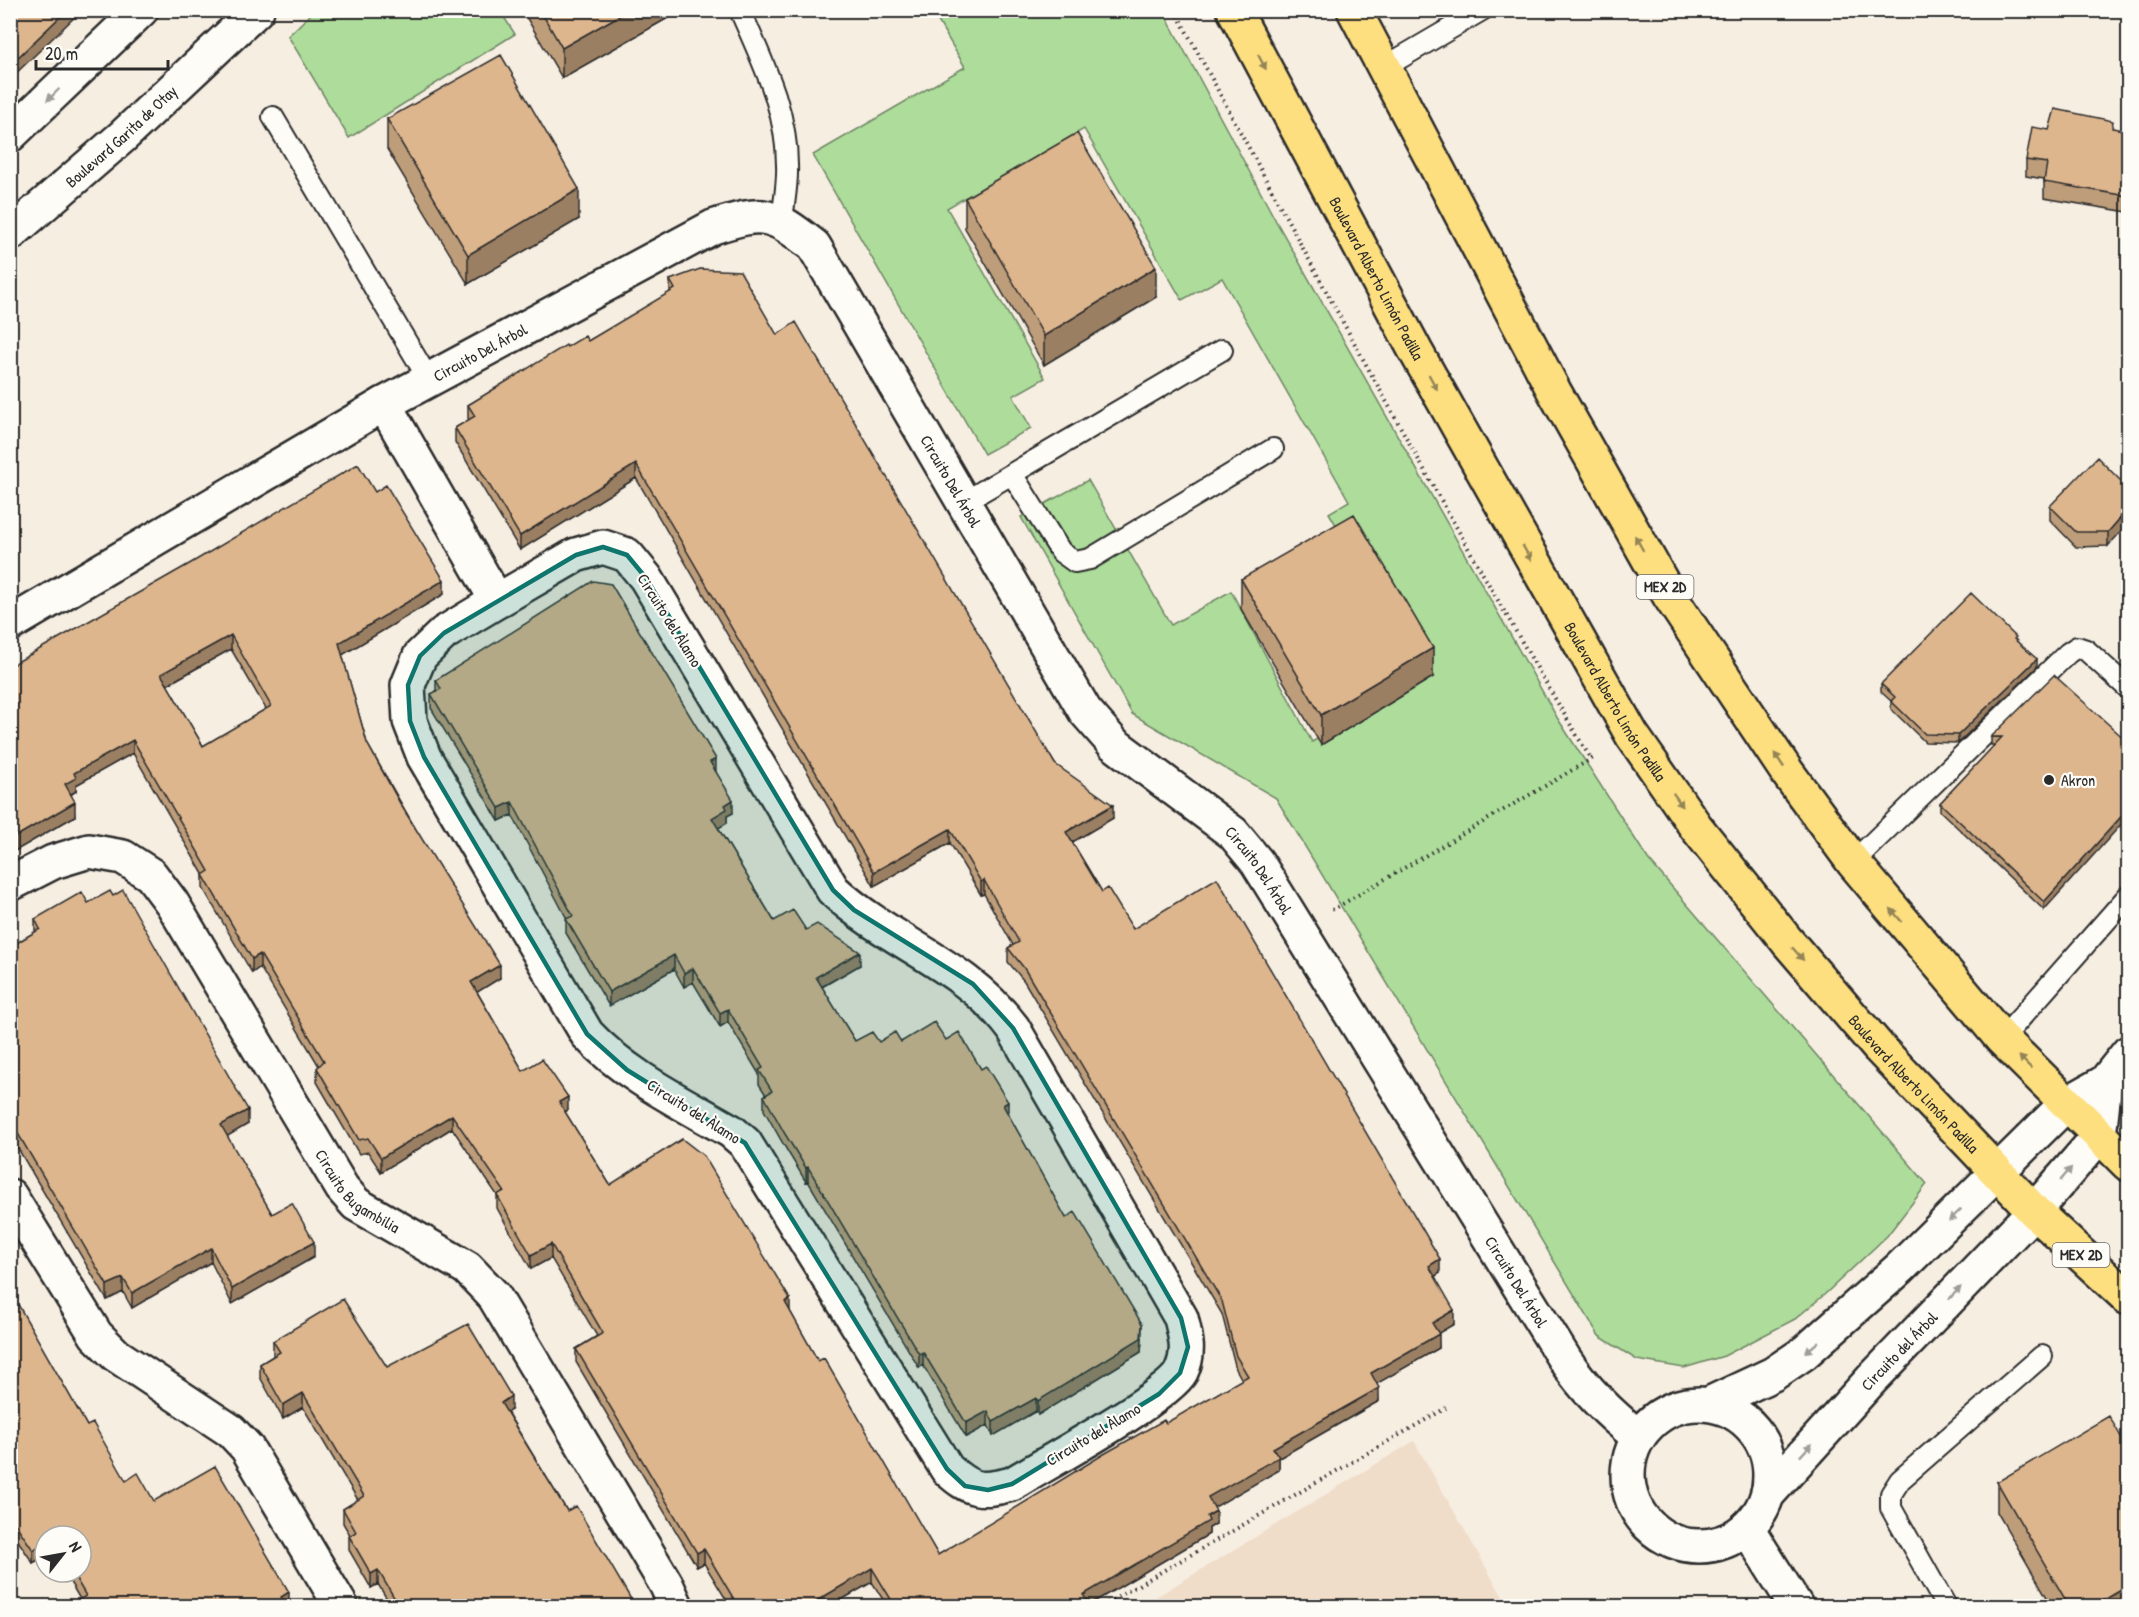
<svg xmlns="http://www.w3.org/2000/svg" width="2139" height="1617" font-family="'Patrick Hand',sans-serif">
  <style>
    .built { fill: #efddc9 }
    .park { fill: #addc9b; stroke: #6c8463; stroke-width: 1.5 }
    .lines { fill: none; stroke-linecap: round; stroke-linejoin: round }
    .lane-casing { stroke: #2b2b2b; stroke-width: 24 }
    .street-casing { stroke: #2b2b2b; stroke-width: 38 }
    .secondary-casing { stroke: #2b2b2b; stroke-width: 38 }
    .highway-casing { stroke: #2b2b2b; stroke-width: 38 }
    .path { stroke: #2b2b2b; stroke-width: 4; stroke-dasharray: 1.5 4.5; stroke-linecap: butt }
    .lane { stroke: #fdfcf7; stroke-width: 20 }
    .street { stroke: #fdfcf7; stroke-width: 33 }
    .secondary { stroke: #fdfcf7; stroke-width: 33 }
    .highway { stroke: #fddf80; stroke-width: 33 }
    .wall { fill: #be9d7a; stroke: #2b2b2b; stroke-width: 1.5; fill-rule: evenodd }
    .shaded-wall { fill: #9b7f63; stroke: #2b2b2b; stroke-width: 1.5 }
    .building { fill: #ddb68e; stroke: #2b2b2b; stroke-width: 1.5; fill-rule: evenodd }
    .oneway { fill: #948556 }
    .oneway2 { fill: #9e9e9b }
    .marked { fill: #0f766e; fill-opacity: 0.2; stroke: #0f766e; stroke-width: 4.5; stroke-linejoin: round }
    .poi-dot { fill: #2b2b2b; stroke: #fdfcf7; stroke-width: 2 }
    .labels { text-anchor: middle; stroke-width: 4.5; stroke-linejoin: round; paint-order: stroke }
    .shield { fill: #fdfcf7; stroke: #6a6a68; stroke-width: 1.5 }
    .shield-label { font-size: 15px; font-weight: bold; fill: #2b2b2b }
    .street-label { font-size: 16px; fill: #2b2b2b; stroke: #fdfcf7 }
    .poi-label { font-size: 16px; fill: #2b2b2b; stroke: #fdfcf7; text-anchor: start }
  </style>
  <rect width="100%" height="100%" fill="#f7eee2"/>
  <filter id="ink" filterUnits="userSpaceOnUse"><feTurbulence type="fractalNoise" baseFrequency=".0167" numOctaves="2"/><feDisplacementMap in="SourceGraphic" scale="12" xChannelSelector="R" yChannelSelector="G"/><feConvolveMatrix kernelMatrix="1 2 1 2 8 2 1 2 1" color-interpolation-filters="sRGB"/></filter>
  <g filter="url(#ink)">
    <!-- built -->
    <path class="built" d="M1414 1441 1508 1606H1141Z"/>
    <!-- park -->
    <path class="park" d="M314 11H500L515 34 349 138 288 36Z
      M932 11H1163L1276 221 1558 719 1648 859 1927 1184 1887 1236 1824 1295 1795 1319 1724 1356 1684 1368 1637 1360 1599 1336 1276 798 1132 714 1021 517 1088 480 1171 625 1231 591 1312 742 1425 676 1329 513 1349 501 1222 278 1182 300 1084 129 947 208 1045 378 1013 396 1031 428 984 454 813 155 965 67Z"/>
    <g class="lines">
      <!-- lane casing -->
      <g class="lane-casing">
        <path id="lane" d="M740 10C762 61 787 109 787 165 788 183 784 202 782 220
          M1383 68 1482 10
          M273 117 429 380
          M1012 474 1061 552 1075 562 1090 559 1273 449
          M964 502 1222 350
          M1853 862 2068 653 2077 647 2086 650 2128 688
          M2002 1039 2128 896
          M1946 1606 1891 1508V1494L1900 1480 2042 1356"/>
      </g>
      <!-- street casing -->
      <g class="street-casing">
        <g id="street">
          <path d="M384 404 497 601"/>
          <path d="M603 547 627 555 646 578 833 890C891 944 964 963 1013 1028L1181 1318C1186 1338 1190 1353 1181 1372 1168 1397 1043 1465 1012 1484 980 1492 971 1491 947 1469L745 1143 731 1131C681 1102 626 1076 587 1034L424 757 410 721 408 685 420 656 444 633 497 601 576 555Z"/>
          <path id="s1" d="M10 624 384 404 713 227C764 210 772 213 814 246L1085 711 1114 744 1233 833 1257 862 1565 1360C1586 1391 1609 1414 1639 1437"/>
          <path id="s2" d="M10 884 53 862 89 851 123 857 151 875 172 903 342 1188 356 1204 467 1268 494 1296 666 1584 676 1606"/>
          <path d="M10 1196 96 1335 116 1355 231 1431 247 1448 341 1606"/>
          <path d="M1747 1528 1796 1606"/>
        </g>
      </g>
      <!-- secondary casing -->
      <g class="secondary-casing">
        <g id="secondary">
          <path d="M10 135 141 10"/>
          <path id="s3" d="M10 234 122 137 257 10"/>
          <path d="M1709 1404 1773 1374 1804 1353 1900 1268 2066 1104 2105 1082 2128 1053"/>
          <circle cx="1699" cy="1475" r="71"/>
          <path id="s4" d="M1768 1494 1871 1380 2034 1211 2099 1136 2105 1082"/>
        </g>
      </g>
      <!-- highway casing -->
      <g class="highway-casing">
        <g id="highway">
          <path id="s5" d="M1234 10 1415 350 1632 735 1696 827 1787 941 1879 1048 2034 1211 2128 1298"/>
          <path d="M1354 10 1554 391 1669 595 1787 772 1853 862 2002 1039 2128 1164"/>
        </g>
      </g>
      <!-- path -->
      <path class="path" d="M1175 10C1310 262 1444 514 1591 759
        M1332 910 1593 758
        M1102 1606 1446 1408"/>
      <!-- lane -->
      <use href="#lane" class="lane"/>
      <!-- street -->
      <use href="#street" class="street"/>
      <!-- secondary -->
      <use href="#secondary" class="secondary"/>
      <!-- highway -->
      <use href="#highway" class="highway"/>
    </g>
    <!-- wall -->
    <path class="wall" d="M522 10H675V14L562 78Z
      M387 119 579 219 468 284 387 149Z
      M2113 128 2128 131V212L2044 198V179L2026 176V160L2049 130Z
      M965 198 1156 297 1044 365 965 228Z
      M670 280 777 335 1055 764 1113 818 1072 842 1102 892 1133 929 1440 1273 1435 1276 1454 1324 1438 1333 1439 1348 1377 1383 1379 1401 1279 1458V1470L1214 1507 1216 1524 1209 1528V1534L1087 1606H887L872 1582 831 1606H730L704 1563 697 1567 576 1362V1349L597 1336 551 1258 531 1269 497 1208V1195L452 1128 381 1172 368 1152 359 1154 317 1082V1068L319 1066 260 967 252 973 203 888V874L133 753 76 785V791L71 795 75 816 15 851 10 844V666L375 492 444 594 342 655 367 743 500 978 477 992 523 1071 568 1110 565 1112 610 1185 790 1311 818 1361 938 1555 1242 1380 1236 1369 1222 1314 1024 981 1008 962V948L1013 945 984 894 981 895 950 843 874 886 636 478 520 550 455 442V428L469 420 468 418V405L567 347 588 341 670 293ZM231 649 266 709 203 746 167 685Z
      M2128 360V383L2123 375V364Z
      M2128 488 2108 546 2076 547 2050 520V506Z
      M1241 579 1433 677 1321 745 1241 609Z
      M2016 640 2037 667 1958 743 1925 742 1891 709V701L1881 692V684Z
      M436 680 716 772 733 813 727 816V823L718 828 774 921 806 930 860 965 822 987 855 1041 879 1042 946 1040 1008 1114 1066 1218 1142 1338 1141 1352 1038 1415 1036 1411 993 1436 988 1425 966 1437 923 1365 919 1368 808 1181 806 1182 785 1147 764 1110V1096L766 1095 759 1084V1074L728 1022 720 1027 693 982 684 987 674 969 609 1006 566 933V919H567L512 815 499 821 431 708V694L436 692Z
      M1991 737 2128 742 2044 910 1940 811V803L1995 745H1991Z
      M88 903 248 1124 227 1136 272 1214 314 1257 232 1304 211 1262 132 1308 123 1292 107 1300 10 1135V947L35 932V919Z
      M10 1279 17 1303 87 1426 126 1481 154 1501 289 1606H67L80 1599 64 1572H81V1536H45V1556L33 1563 10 1529Z
      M273 1341 387 1367 511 1410 507 1412 567 1511 635 1606H391L378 1584 371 1588 349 1550V1536L350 1535 343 1523V1509L358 1500 303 1407 283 1419 260 1377V1364L273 1356Z
      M1997 1482 2128 1606H2052L1997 1512Z"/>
    <!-- shaded-wall -->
    <path class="shaded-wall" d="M67 10H82L10 79V65Z
      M629 10H675V14L562 78V48Z
      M579 189V219L468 284V255Z
      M1156 267V297L1044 365V336Z
      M636 464V478L520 550V536Z
      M2128 509V524L2108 546V532Z
      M444 580V594L339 657V643Z
      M231 635V649L161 688V674Z
      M1433 648V677L1321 745V715Z
      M2037 659V667L1958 743V735Z
      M133 740V753L76 785V791L65 798V784L74 773Z
      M716 759V773L710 762Z
      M733 800V813L727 816V823L712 832V818L725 805Z
      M75 802V816L15 851V837Z
      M512 802V815L499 821V808Z
      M1113 805V818L1066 846V832Z
      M2128 809V817L2044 910V902Z
      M950 829V843L874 886V872Z
      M984 880V894L981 895V882Z
      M860 952V965L816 990V977Z
      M260 954V967L252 973V959Z
      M674 955V969L609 1006V992Z
      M500 965V978L471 996V982Z
      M693 968V982L684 987V973Z
      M728 1009V1022L720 1027V1013Z
      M568 1097V1110L559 1115V1102Z
      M1008 1102V1115L1003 1105Z
      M248 1110V1124L221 1140V1125Z
      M452 1115V1128L381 1172V1158Z
      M808 1167V1181L806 1182V1168Z
      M314 1242V1257L232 1304V1289Z
      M551 1244V1258L531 1269V1255Z
      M211 1248V1262L132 1308V1293Z
      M1440 1259V1273L1429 1280V1266Z
      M123 1278V1292L107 1300V1285Z
      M17 1290V1304L12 1294Z
      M790 1299V1313L785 1302Z
      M1454 1310V1324L1432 1337V1323Z
      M1142 1324V1338L1141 1352 1038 1415V1401Z
      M1439 1334V1348L1371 1387V1373Z
      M923 1352V1365L919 1368V1354Z
      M1379 1388V1401L1279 1458V1470L1208 1511V1497L1273 1448Z
      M303 1393V1407L283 1419V1405Z
      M511 1396V1410L501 1416V1403Z
      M1036 1398V1411L993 1436V1422Z
      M988 1411V1425L966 1437V1423Z
      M1216 1511V1524L1209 1528V1534L1087 1606H1076L1083 1595Z
      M45 1542V1556L33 1563V1550Z
      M704 1549V1563L697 1567V1553Z
      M872 1568V1582L831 1606H808Z
      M378 1570V1584L371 1588V1574Z
      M2128 1586V1606H2094Z
      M289 1592V1606H281V1597Z"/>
    <!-- building -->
    <path class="building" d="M10 10H67L10 65Z
      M540 10H629L562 48Z
      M501 55 579 189 468 255 387 119Z
      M2055 109 2113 121 2112 128 2128 131V196L2044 182 2047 163 2026 160 2032 127 2049 130Z
      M1077 133 1156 267 1044 336 965 198Z
      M700 269 740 271 777 335 796 322 1055 764 1113 805 1066 832 1102 892 1108 888 1133 929 1217 878 1440 1259 1429 1266 1454 1310 1432 1323 1439 1334 1371 1373 1379 1388 1273 1448 1279 1457 1208 1497 1216 1511 1207 1516 1209 1521 1083 1595 1087 1600 1076 1606H895L872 1568 808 1606H738L704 1549 697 1553 576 1349 603 1333 551 1244 531 1255 497 1195 504 1191 452 1115 381 1158 368 1138 359 1140 317 1068 324 1061 260 954 252 959 203 875 209 871 133 740 74 773 76 778 65 784 75 802 15 837 10 830V666L191 563 358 464 375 492 386 485 444 580 339 643 367 743 401 805 500 965 471 982 523 1071 542 1059 568 1097 559 1102 610 1185 682 1139 704 1156 790 1299 785 1302 818 1361 824 1358 938 1555 1104 1454 1164 1420 1166 1423 1248 1376 1236 1356 1222 1301 1024 968 1008 948 1019 942 984 880 981 882 950 829 874 872 636 464 520 536 455 428 475 416 468 405 566 345 567 347 585 336 588 341 675 289 670 280ZM231 635 271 706 203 746 161 674Z
      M2128 360V372L2123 364Z
      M2097 457 2128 488V509L2108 532H2076L2050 506Z
      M1354 514 1433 648 1321 715 1241 579Z
      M593 581 611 584 716 759 710 762 733 800 725 805 727 809 712 818 774 921 793 910 806 930 817 924 860 952 816 977 855 1041 872 1032 879 1042 895 1032 901 1042 934 1022 946 1040 959 1032 981 1069 986 1066 1008 1102 1003 1105 1066 1218 1075 1212 1142 1324 1141 1338 1038 1401 1036 1398 993 1422 988 1411 966 1423 923 1352 919 1354 808 1167 806 1168 785 1134 764 1096 772 1091 759 1070 763 1068 728 1009 720 1013 693 968 684 973 674 955 609 992 566 919 573 916 512 802 499 808 431 694 441 689 436 680Z
      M1971 593 2016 637 2014 639 2037 659 1958 735 1925 734 1891 701 1895 697 1881 684Z
      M2054 675 2128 742V809L2044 902 1940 803 2002 737H1991Z
      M123 890 248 1110 221 1125 272 1214 292 1203 314 1242 232 1289 211 1248 132 1293 123 1278 107 1285 10 1120V947L40 929 35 919 82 892 88 903 110 891 113 896Z
      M10 1279 17 1290 12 1294 87 1426 93 1423 126 1481 138 1473 154 1501 215 1466 289 1592 281 1597 286 1606H67L86 1596 72 1572H81V1536H45V1542L33 1550 10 1516Z
      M343 1299 387 1367 468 1324 511 1396 501 1403 567 1511 576 1506 635 1606H399L378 1570 371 1574 349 1536 356 1532 343 1509 364 1496 303 1393 283 1405 260 1364 280 1352 273 1341Z
      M2109 1416 2128 1449V1586L2094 1606H2069L1997 1482Z"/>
    <!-- one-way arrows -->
    <defs><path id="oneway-solid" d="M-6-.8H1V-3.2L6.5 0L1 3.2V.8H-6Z" transform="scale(1.5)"/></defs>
    <g class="oneway">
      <use href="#oneway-solid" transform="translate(1262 62) rotate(62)"/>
      <use href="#oneway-solid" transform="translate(1433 382) rotate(61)"/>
      <use href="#oneway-solid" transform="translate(1639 543) rotate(-119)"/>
      <use href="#oneway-solid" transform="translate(1527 553) rotate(60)"/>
      <use href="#oneway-solid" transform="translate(1779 760) rotate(-124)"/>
      <use href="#oneway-solid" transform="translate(1678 800) rotate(55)"/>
      <use href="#oneway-solid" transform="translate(1896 915) rotate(-130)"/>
      <use href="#oneway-solid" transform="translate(1798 954) rotate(49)"/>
      <use href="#oneway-solid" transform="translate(2025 1062) rotate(-135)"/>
    </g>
    <g class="oneway2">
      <use href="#oneway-solid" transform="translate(53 95) rotate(136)"/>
      <use href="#oneway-solid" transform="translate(2066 1174) rotate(-50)"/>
      <use href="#oneway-solid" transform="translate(1955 1215) rotate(136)"/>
      <use href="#oneway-solid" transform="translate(1955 1293) rotate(-46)"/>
      <use href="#oneway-solid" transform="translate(1812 1347) rotate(140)"/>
      <use href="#oneway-solid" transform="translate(1806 1450) rotate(-47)"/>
    </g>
  </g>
  <!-- marked area -->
  <path class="marked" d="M603 547 627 555 646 578 833 890 854 910 973 984 1013 1028 1181 1318 1188 1347 1180 1373 1159 1394 1012 1484 988 1490 965 1486 947 1469 745 1143 627 1070 587 1034 424 757 410 721 408 685 420 656 444 633 576 555Z"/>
  <!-- markers -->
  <circle class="poi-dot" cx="2049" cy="780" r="6"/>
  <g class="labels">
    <!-- shield labels -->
    <g class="shield">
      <rect x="1636.5" y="575" width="57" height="24" rx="4.5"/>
      <rect x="2052.5" y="1243" width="57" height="24" rx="4.5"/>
    </g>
    <g class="shield-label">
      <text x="1665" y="592">MEX 2D</text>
      <text x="2081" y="1260">MEX 2D</text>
    </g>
    <!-- street labels -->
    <g class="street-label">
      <text dy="6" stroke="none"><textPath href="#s3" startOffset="148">Boulevard Garita de Otay</textPath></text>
      <text dy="6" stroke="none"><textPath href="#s5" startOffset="304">Boulevard Alberto Limón Padilla</textPath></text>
      <text dy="6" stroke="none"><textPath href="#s1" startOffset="543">Circuito Del Árbol</textPath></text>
      <text dy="6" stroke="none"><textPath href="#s1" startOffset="1190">Circuito Del Árbol</textPath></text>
      <text transform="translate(670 620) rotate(58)" y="6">Circuito del Àlamo</text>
      <text dy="6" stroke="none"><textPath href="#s5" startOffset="790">Boulevard Alberto Limón Padilla</textPath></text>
      <text dy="6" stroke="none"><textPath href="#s1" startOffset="1694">Circuito Del Árbol</textPath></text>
      <text dy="6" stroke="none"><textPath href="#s5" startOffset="1276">Boulevard Alberto Limón Padilla</textPath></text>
      <text transform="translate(694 1111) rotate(32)" y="6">Circuito del Àlamo</text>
      <text dy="6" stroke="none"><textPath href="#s2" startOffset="534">Circuito Bugambilia</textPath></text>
      <text dy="6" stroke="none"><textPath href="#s1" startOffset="2180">Circuito Del Árbol</textPath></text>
      <text dy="6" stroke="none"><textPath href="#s4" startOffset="194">Circuito del Árbol</textPath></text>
      <text transform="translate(1093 1434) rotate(-31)" y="6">Circuito del Àlamo</text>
    </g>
    <!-- poi labels -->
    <g class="poi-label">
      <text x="2061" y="786">Akron</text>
    </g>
  </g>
  <!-- margin -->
  <rect width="2139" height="1617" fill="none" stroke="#fdfcf7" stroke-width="36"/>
  <rect x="18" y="18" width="2103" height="1581" fill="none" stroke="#2b2b2b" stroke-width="2" filter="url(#ink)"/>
  <!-- north arrow -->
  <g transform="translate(63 1554) rotate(59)"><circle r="28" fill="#fdfcf7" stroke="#a9a8a5" stroke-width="1.5"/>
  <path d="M0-4.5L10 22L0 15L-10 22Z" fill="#2b2b2b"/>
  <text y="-9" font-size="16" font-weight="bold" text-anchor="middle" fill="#2b2b2b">N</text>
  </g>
  <!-- scale -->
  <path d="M36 60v9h132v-9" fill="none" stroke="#2b2b2b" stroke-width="3"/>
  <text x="45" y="60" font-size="18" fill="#2b2b2b" stroke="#fdfcf7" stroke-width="4.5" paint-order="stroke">20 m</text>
</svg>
